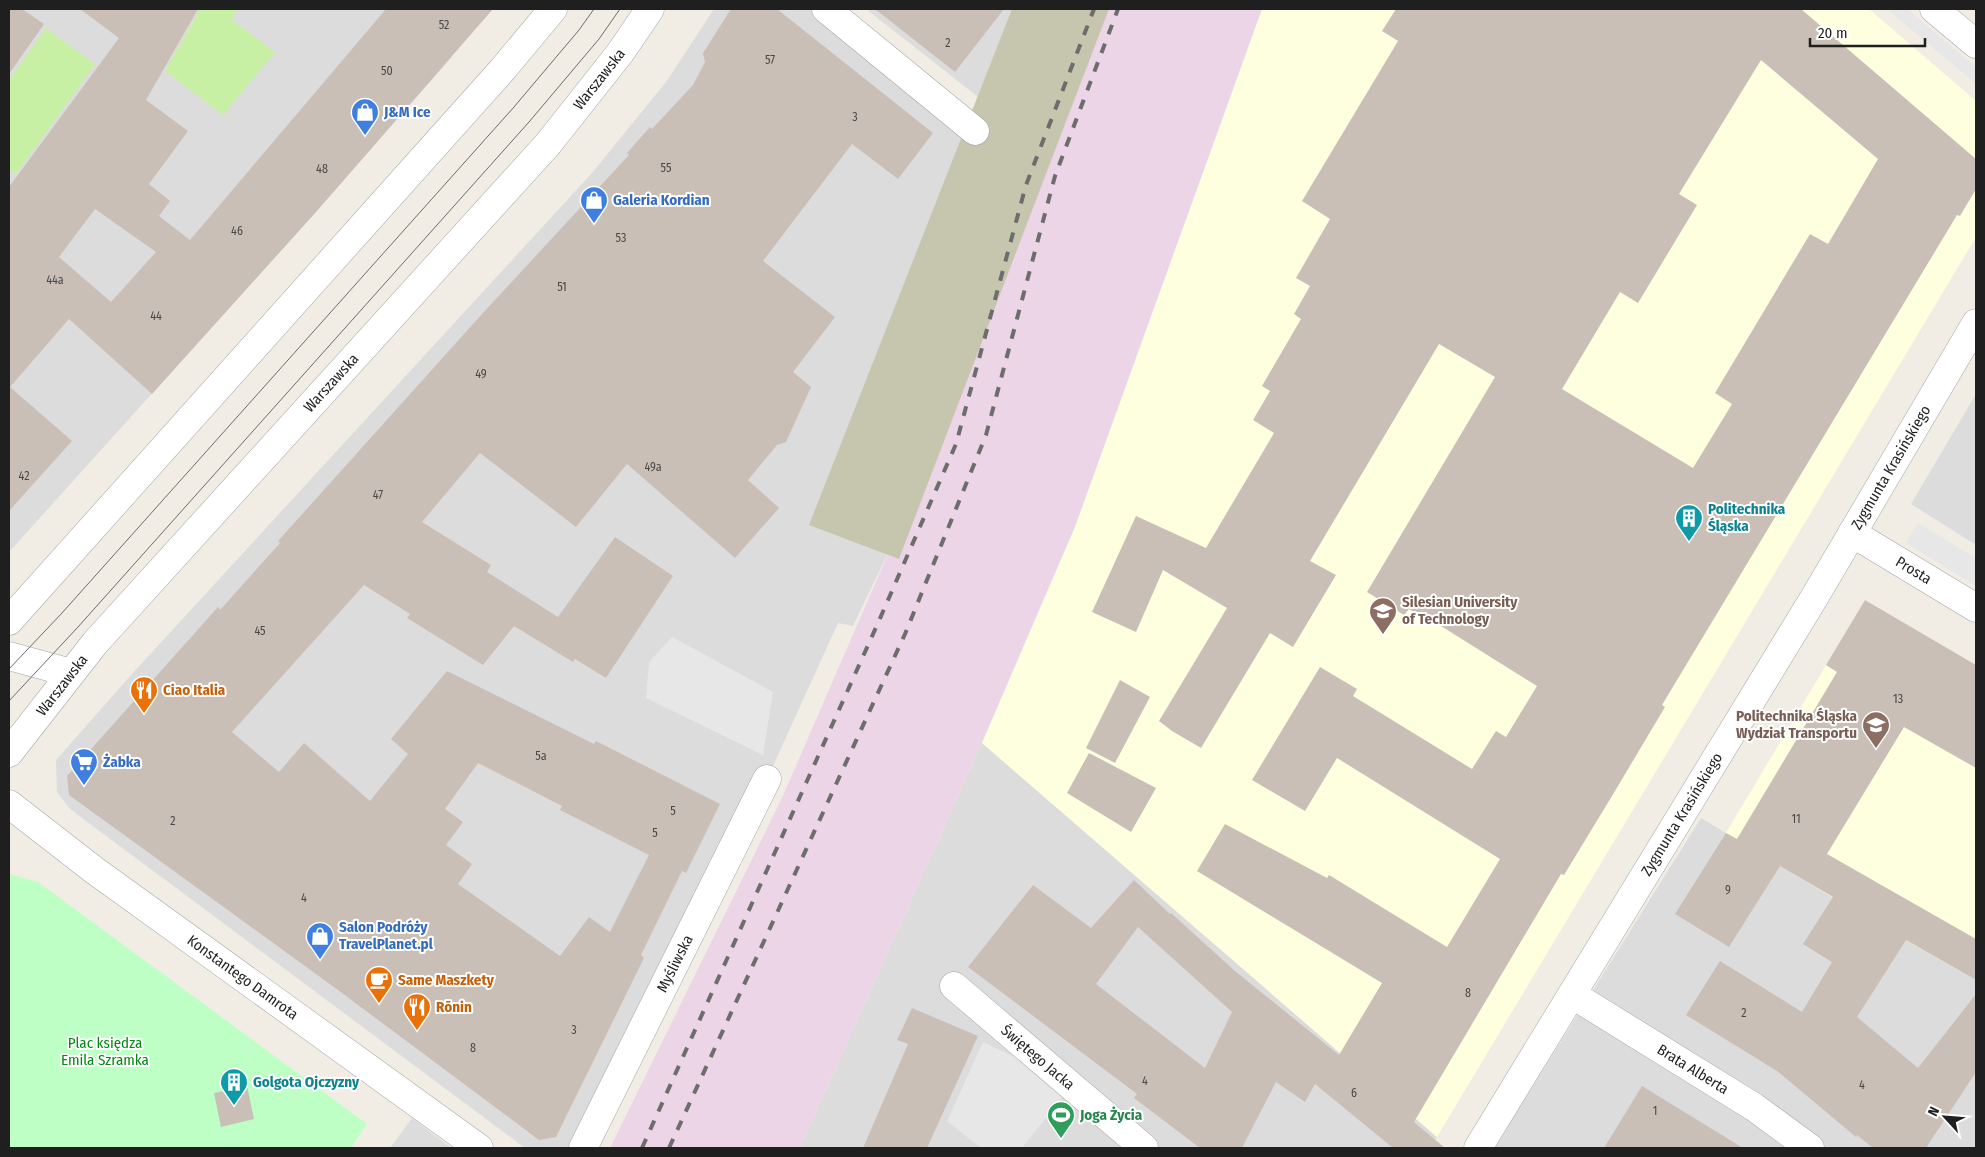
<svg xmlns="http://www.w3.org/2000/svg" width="1985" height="1157" font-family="'Fira Sans Condensed',sans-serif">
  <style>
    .residential { fill: #dddcdc }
    .industrial { fill: #ebd5e6 }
    .education { fill: #feffdf }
    .construction { fill: #c6c6af }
    .grass { fill: #c7f0a5 }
    .park { fill: #bdffc5 }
    .parking { fill: #e7e7e7 }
    .building { fill: #c9bfb7; fill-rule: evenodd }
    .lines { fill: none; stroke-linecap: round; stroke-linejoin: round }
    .minor-casing { stroke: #a6a6a6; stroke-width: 29 }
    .minor { stroke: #fff; stroke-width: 28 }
    .tram { stroke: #6d6d6d; stroke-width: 1 }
    .rail { stroke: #6d6d6d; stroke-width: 4; stroke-dasharray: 10 10; stroke-linecap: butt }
    .labels { text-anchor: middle; stroke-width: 4; stroke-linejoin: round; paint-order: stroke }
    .number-label { font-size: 12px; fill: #4a4745 }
    .street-label { font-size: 15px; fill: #1f1f1f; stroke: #fff }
    .shop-label { font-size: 15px; font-weight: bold; fill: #366cbe; stroke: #fff; text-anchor: start }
    .culture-label { font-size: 15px; font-weight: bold; fill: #0d838f; stroke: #fff; text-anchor: start }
    .education-label { font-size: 15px; font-weight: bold; fill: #785e54; stroke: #fff; text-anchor: start }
    .food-label { font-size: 15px; font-weight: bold; fill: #c56008; stroke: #fff; text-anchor: start }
    .park-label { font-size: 15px; fill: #008a10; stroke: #fff }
    .leisure-label { font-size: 15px; font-weight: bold; fill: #27864d; stroke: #fff; text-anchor: start }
  </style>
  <rect width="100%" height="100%" fill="#f1ede4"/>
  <!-- residential -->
  <path class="residential" d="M9 9H386L452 57 313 215 9 552Z
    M714 9H826L975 131 891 547 853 626 838 623 767 779 583 1148H525L70 809 57 792 56 760 131 675 592 173 666 82Z
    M866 9H1071L1024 133Z
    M1976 394V545L1911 504Z
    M982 743 1437 1137 1429 1148H800Z
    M1701 818 1862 915 1976 980V1148H1494Z
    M412 1118 451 1148H390Z"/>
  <!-- industrial -->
  <path class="industrial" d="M1084 9H1263L1075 527 982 743 800 1148H610L782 798 891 547Z"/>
  <!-- education -->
  <path class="education" d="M1262 9H1869L1976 101V237L1437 1137 982 743 1075 527Z
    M1865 600 1976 665V980L1862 915 1726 833Z"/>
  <!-- construction -->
  <path class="construction" d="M1012 9H1109L899 559 809 525Z"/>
  <!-- grass -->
  <path class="grass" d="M200 9H238L231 19 275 52 223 115 165 71Z
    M46 28 95 64 16 174 9 169V80Z"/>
  <!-- park -->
  <path class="park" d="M9 874 38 882 367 1124 351 1148H9Z"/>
  <!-- parking -->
  <path class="parking" d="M1887 9H1907L1976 67V84Z
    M1918 523 1976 558V586L1906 543Z
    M672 637 773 692 763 755 646 698 649 662Z
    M983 1042 1032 1065 1066 1093 1022 1148H981L947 1121Z"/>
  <!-- building -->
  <path class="building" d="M9 9H22L44 24 9 74Z
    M80 9H198L146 100 188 131 149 184 170 201 159 216 190 240 386 9H493L316 212 152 394 69 319 10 387 72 441 9 511V187L119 38ZM95 209 156 252 111 302 59 257Z
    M731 9H777L933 133 898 179 852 144 763 261 835 317 793 372 811 387 786 442 777 445 748 480 779 508 735 558 627 464 576 527 480 453 422 522 491 565 487 572 558 617 615 537 673 576 606 678 575 659 573 662 514 626 483 665 407 618 410 614 364 585 232 732 279 772 304 743 370 801 408 754 391 739 447 671 594 744 596 741 720 804 686 873 682 871 641 955 644 958 556 1137 539 1140 338 990 69 795 67 776 218 607 220 610 280 543 278 541 482 314 629 155 627 153 650 127 652 129 693 85 705 62 703 53ZM478 763 562 806 560 810 649 855 610 932 589 917 560 956 458 884 472 864 446 845 463 822 445 809Z
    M875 9H1004L955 72Z
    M1396 9H1801L1976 159V189L1960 216 1957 215 1662 705 1665 707 1615 791 1564 875 1561 874 1414 1122 1445 1148H1393L1315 1084 1305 1102 1276 1082 1242 1148H1200L1134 1098 1137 1094 968 967 1033 885 1091 928 1134 880 1170 914 1171 913 1235 971 1339 1055 1382 983 1197 871 1225 824 1327 878 1329 875 1447 947 1500 859 1337 758 1305 811 1252 780 1320 667 1357 689 1353 696 1472 769 1496 731 1506 737 1537 686 1425 616 1424 618 1409 609 1404 615 1367 592 1495 377 1439 344 1310 561 1336 575 1293 647 1270 633 1201 748 1172 731 1159 721 1227 608 1163 570 1136 632 1092 612 1136 516 1206 548 1274 433 1253 420 1270 391 1262 386 1301 319 1294 314 1310 286 1296 278 1330 219 1302 201 1398 41 1382 31ZM1761 60 1878 159 1828 244 1810 234 1715 393 1732 404 1693 468 1562 389 1620 292 1638 303 1697 205 1679 194ZM1138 927 1232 1012 1205 1068 1096 984Z
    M1865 600 1976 665V768L1904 727 1827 854 1976 939V980L1906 940 1857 1017 1918 1068 1976 994V1072L1926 1148H1873L1857 1135 1856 1137 1777 1071 1686 1015 1720 961 1802 1012 1832 962 1803 944 1833 897 1780 866 1729 947 1675 914 1726 833 1737 839 1837 672 1826 665Z
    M1120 680 1150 697 1115 763 1086 748Z
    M1089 753 1156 788 1131 832 1067 793Z
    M912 1008 978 1036 927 1148H863L908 1044 897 1040Z
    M247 1086 254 1119 221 1127 214 1093Z
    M1642 1086 1743 1148H1604Z"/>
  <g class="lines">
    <!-- minor casing -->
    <g class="minor-casing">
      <g id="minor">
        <path d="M826 9 975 131"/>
        <path d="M1934 9 1976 44"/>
        <path id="s1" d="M1852 533 1976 608"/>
        <path d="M9 621 503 69 553 9"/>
        <path d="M9 656 71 673"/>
        <path id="s2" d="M9 753 95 643 548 144 620 53 650 9"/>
        <path id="s3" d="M9 804 94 870 479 1148"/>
        <path id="s4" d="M954 986 1144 1148"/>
        <path id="s5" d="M1573 995 1754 1107 1810 1148"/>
        <path id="s6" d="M583 1148 767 779"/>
        <path id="s7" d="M1478 1148 1814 598 1976 323"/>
      </g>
    </g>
    <!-- minor -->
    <use href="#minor" class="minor"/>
    <!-- tram -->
    <path class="tram" d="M9 669 62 613 514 107 579 30 594 9
      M9 701 78 627 529 122 599 39 620 9"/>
    <!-- rail -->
    <path class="rail" d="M642 1148 878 623 956 444 1026 185 1094 9
      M669 1148 905 634 986 435 1055 176 1118 9"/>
  </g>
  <!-- icons -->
  <defs>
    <g id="shop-pin" transform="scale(1.4375)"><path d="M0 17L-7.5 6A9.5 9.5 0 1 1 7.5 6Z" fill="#3f7fe0" stroke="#fff"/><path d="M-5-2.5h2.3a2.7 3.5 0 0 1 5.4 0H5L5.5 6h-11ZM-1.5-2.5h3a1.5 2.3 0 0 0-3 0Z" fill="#fff"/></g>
    <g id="building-pin" transform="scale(1.4375)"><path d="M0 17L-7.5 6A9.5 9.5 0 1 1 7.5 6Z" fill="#0f9aa8" stroke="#fff"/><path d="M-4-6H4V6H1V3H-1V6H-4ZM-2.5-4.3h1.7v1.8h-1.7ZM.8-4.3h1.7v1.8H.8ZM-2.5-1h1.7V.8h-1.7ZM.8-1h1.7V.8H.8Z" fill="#fff"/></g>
    <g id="university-pin" transform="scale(1.4375)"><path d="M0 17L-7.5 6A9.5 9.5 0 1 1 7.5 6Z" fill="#8d6e63" stroke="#fff"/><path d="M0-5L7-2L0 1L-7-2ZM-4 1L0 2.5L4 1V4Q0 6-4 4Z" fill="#fff"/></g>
    <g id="restaurant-pin" transform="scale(1.4375)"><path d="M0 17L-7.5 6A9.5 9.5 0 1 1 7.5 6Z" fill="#e8710a" stroke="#fff"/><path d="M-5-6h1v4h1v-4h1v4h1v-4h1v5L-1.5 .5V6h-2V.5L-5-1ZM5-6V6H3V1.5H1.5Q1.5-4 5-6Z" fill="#fff"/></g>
    <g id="supermarket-pin" transform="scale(1.4375)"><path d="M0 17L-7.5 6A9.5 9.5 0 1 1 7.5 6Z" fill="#3f7fe0" stroke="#fff"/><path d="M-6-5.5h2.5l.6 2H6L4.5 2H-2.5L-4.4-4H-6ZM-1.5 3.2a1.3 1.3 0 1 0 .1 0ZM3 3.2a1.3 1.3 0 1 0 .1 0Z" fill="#fff"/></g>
    <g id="cafe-pin" transform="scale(1.4375)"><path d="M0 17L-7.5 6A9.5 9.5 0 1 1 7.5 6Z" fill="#e8710a" stroke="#fff"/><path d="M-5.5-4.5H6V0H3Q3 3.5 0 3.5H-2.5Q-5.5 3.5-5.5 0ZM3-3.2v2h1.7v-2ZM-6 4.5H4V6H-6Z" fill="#fff"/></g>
    <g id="stadium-pin" transform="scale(1.4375)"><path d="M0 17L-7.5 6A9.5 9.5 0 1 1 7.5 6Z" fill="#2e9e5b" stroke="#fff"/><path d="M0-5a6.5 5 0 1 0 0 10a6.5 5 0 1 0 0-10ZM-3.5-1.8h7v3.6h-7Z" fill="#fff"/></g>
  </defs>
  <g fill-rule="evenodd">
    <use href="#shop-pin" x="365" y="112"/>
    <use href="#shop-pin" x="594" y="200"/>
    <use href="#building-pin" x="1689" y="518"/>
    <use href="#university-pin" x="1383" y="611"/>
    <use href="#restaurant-pin" x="144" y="690"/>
    <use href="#university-pin" x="1876" y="725"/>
    <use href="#supermarket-pin" x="84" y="762"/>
    <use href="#shop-pin" x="320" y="936"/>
    <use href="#cafe-pin" x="379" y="980"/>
    <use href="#restaurant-pin" x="417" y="1007"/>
    <use href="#building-pin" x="234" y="1082"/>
    <use href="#stadium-pin" x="1061" y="1115"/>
  </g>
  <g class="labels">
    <!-- number labels -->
    <g class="number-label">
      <text x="444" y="29">52</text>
      <text x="948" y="47">2</text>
      <text x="770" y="64">57</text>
      <text x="387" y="75">50</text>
      <text x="855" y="121">3</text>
      <text x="666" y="172">55</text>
      <text x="322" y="173">48</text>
      <text x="237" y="235">46</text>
      <text x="621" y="242">53</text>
      <text x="55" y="284">44a</text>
      <text x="562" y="291">51</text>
      <text x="156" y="320">44</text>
      <text x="481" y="378">49</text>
      <text x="653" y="471">49a</text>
      <text x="24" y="480">42</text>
      <text x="378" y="499">47</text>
      <text x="260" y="635">45</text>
      <text x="1898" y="703">13</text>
      <text x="541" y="760">5a</text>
      <text x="673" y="815">5</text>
      <text x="1796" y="823">11</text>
      <text x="173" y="825">2</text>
      <text x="655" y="837">5</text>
      <text x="1728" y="894">9</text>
      <text x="304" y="902">4</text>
      <text x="1468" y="997">8</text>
      <text x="1744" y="1017">2</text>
      <text x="574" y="1034">3</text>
      <text x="473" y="1052">8</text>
      <text x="1145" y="1085">4</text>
      <text x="1862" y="1089">4</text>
      <text x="1354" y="1097">6</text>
      <text x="1655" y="1115">1</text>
    </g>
    <!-- street labels -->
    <g class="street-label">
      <text dy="5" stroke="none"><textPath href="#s2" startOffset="896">Warszawska</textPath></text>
      <text dy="5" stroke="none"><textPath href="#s2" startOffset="491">Warszawska</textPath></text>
      <text dy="5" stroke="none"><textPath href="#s7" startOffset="796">Zygmunta Krasińskiego</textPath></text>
      <text dy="5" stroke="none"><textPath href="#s1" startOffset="72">Prosta</textPath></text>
      <text dy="5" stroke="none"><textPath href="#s2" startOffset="86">Warszawska</textPath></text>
      <text dy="5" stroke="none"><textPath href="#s7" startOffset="391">Zygmunta Krasińskiego</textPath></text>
      <text dy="5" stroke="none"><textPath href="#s6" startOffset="206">Myśliwska</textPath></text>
      <text dy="5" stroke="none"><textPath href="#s3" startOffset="291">Konstantego Damrota</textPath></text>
      <text dy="5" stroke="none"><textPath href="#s4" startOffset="110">Świętego Jacka</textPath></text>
      <text dy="5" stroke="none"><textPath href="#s5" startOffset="141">Brata Alberta</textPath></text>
    </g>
    <!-- shop labels -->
    <g class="shop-label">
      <text x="384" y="117">J&amp;M Ice</text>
      <text x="613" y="205">Galeria Kordian</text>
      <text x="103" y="767">Żabka</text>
      <text x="339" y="932">Salon Podróży<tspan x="339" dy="17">TravelPlanet.pl</tspan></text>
    </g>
    <!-- culture labels -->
    <g class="culture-label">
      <text x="1708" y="514">Politechnika<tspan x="1708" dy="17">Śląska</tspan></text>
      <text x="253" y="1087">Golgota Ojczyzny</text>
    </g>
    <!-- education labels -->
    <g class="education-label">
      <text x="1402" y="607">Silesian University<tspan x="1402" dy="17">of Technology</tspan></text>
      <text x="1857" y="721" text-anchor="end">Politechnika Śląska<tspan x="1857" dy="17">Wydział Transportu</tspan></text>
    </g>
    <!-- food labels -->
    <g class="food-label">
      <text x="163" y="695">Ciao Italia</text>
      <text x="398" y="985">Same Maszkety</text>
      <text x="436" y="1012">Rōnin</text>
    </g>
    <!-- park labels -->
    <g class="park-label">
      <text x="105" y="1048">Plac księdza<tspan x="105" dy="17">Emila Szramka</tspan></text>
    </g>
    <!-- leisure labels -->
    <g class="leisure-label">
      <text x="1080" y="1120">Joga Życia</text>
    </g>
  </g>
  <!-- border -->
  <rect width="1985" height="1157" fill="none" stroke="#1f1f1f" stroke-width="20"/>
  <!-- north arrow -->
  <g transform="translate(1945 1117) rotate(296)" stroke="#ffffff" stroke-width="4" paint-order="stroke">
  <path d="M0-4L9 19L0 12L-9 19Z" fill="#1f1f1f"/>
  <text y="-8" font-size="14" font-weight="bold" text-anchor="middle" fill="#1f1f1f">N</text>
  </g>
  <!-- scale -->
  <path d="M1810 38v8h115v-8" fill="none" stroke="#1f1f1f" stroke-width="2.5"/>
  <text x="1818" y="38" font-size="15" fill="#1f1f1f" stroke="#ffffff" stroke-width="4" paint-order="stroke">20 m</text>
</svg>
